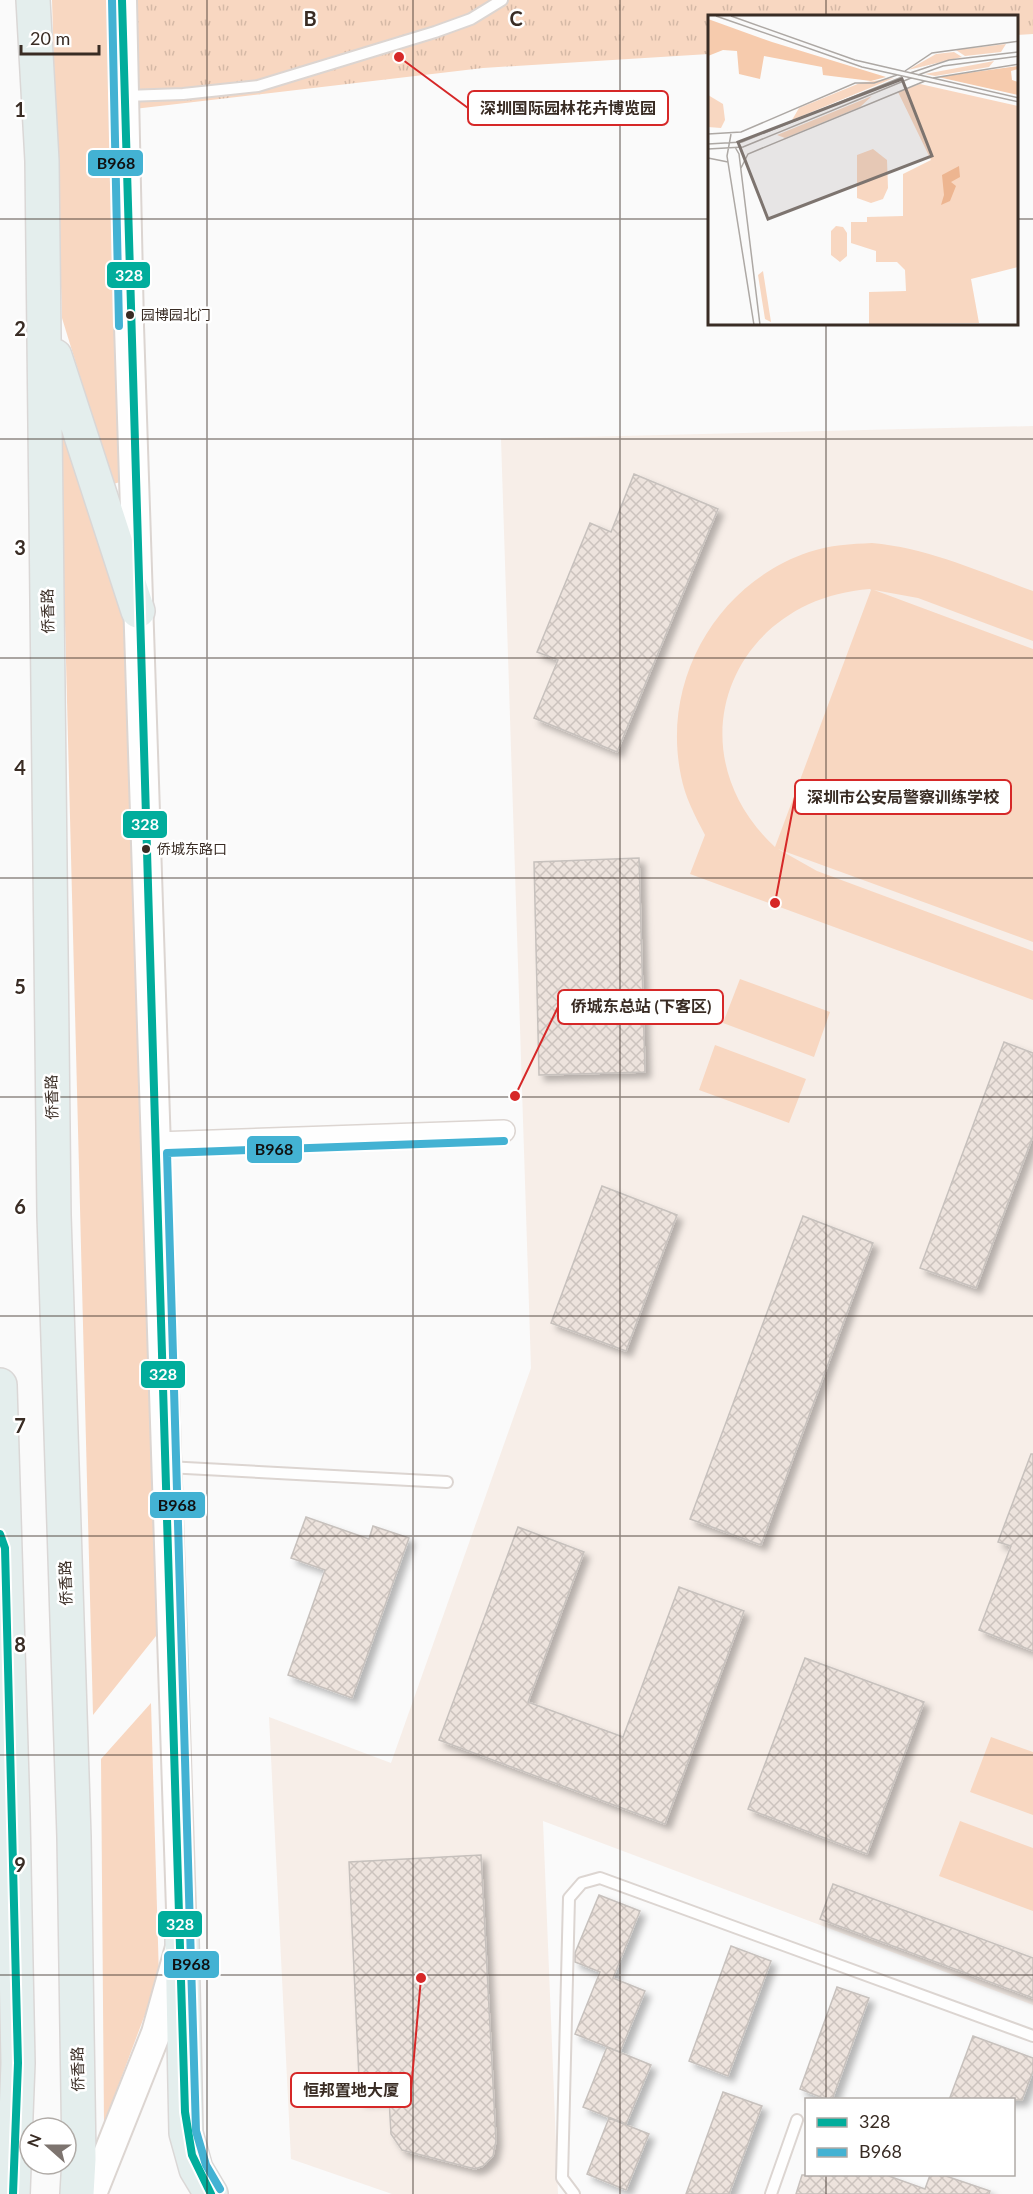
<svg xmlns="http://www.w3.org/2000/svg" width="1033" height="2194" font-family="Lato,'Noto Sans SC',sans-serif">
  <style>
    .built { fill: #f7eee8 }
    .green { fill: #f8d7c1; fill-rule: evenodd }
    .park { fill: url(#park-tufts) }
    .building { fill: url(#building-cross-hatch); stroke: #c7c1bd; stroke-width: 1.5; filter: url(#shadow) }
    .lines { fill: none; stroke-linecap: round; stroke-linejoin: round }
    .service-casing { stroke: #dcd5d1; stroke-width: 14 }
    .minor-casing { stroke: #dcd5d1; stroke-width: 24 }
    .secondary-casing { stroke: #dcd5d1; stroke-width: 32 }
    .primary-casing { stroke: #dad7d6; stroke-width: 36 }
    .service { stroke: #fefefe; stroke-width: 10 }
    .minor { stroke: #fefefe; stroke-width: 21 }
    .secondary { stroke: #fefefe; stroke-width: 28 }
    .primary { stroke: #e4eeed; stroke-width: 33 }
    .bus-1-casing { stroke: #fff; stroke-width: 12 }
    .bus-2-casing { stroke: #fff; stroke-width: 12 }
    .bus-1 { stroke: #01ad9c; stroke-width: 8 }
    .bus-2 { stroke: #43b2d3; stroke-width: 8 }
    .grid { fill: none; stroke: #392c24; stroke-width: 1.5; stroke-opacity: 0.55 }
    .bus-dot { fill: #392c24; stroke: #fff; stroke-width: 2 }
    .labels { text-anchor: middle; stroke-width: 5; stroke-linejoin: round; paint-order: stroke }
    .bus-label { font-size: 14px; fill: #392c24; stroke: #fff; text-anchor: start }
    .street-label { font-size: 15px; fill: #392c24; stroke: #fff }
    .inset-road { fill: none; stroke: #ada8a4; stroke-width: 1.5 }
    .view { fill: #7d746f; fill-opacity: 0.15; stroke: #7d746f; stroke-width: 3 }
    .inset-edge { fill: none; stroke: #392c24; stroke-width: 3 }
    .grid-label { font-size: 20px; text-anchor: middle; font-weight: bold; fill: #392c24; stroke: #fff; stroke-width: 5; stroke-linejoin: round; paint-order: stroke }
    .leader { fill: none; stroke: #d62828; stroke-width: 2 }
    .callout-dot { fill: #d62828; stroke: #fff; stroke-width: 2 }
    .callout { fill: #fff; stroke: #d62828; stroke-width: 2 }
    .callout-label { font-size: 16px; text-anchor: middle; font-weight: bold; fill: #392c24 }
    .line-badge { stroke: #fff; stroke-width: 2 }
    .badge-label { font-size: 16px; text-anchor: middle; font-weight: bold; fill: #fff }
    .pale-badge-label { font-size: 16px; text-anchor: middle; font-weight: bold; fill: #111 }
  </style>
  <defs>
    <pattern id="park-tufts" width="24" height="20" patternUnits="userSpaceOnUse" patternTransform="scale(1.5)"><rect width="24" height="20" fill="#f8d7c1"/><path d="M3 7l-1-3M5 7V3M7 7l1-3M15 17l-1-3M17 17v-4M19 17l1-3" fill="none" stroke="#d5b9a6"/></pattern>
    <pattern id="building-cross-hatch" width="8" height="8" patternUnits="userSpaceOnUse" patternTransform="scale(1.5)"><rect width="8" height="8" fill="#ede3dd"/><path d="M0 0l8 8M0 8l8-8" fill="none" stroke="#ccc3be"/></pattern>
    <filter id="shadow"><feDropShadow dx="5.5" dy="5.5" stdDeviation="3" flood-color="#0004"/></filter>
  </defs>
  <rect width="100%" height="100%" fill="#fafafa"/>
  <!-- built -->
  <path class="built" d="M1033 426V2005L543 1821 558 2194H392L291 2159 269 1717 391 1763 531 1368 501 439Z"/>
  <!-- green -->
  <path class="green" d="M52 0H118L124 481 113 484 62 318Z
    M60 427 139 623 160 1631 93 1715Z
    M872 543C929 548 980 572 1033 591V641L918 598 874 590 1033 649V942L778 849 817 871 1033 951V1000L690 874 705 835C695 816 685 797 681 776 661 680 717 583 809 552 830 545 851 544 872 543ZM870 589 871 590 775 847C671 750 731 599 870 589Z
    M740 979 830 1012 814 1057 723 1023Z
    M715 1045 806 1079 789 1123 699 1090Z
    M151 1703 159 1977 104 2124 101 1759Z
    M991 1737 1033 1752V1815L970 1792Z
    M960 1821 1033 1848V1911L939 1876Z"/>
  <!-- park -->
  <path class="park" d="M134 0H1033V34L1017 35 1016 16H709V54L483 68 134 109Z"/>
  <!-- building -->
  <path class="building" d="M634 474 718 509 617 752 534 718 558 660 537 652 590 523 611 532Z
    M639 858 645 1072 539 1075 534 862Z
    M1004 1042 1033 1053V1136L976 1288 920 1268Z
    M602 1186 677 1215 626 1351 551 1323Z
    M803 1216 873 1243 761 1545 690 1519Z
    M1031 1454H1033V1651L979 1630 1011 1546 998 1542Z
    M306 1517 369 1539 373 1526 409 1538 352 1698 288 1675 325 1570 291 1558Z
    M518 1527 584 1552 528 1702 623 1737 679 1587 744 1611 665 1824 439 1740Z
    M805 1658 924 1702 867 1854 748 1809Z
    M481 1855 496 2141 493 2156 483 2166 475 2169 402 2150 391 2134 389 2099 360 2100 349 1862Z
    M833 1884 1033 1958V1998L820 1919Z
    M599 1895 640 1911 613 1978 645 1991 620 2052 575 2034 600 1972 575 1962V1953Z
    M731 1946 771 1961 728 2076 689 2061Z
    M837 1987 869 1998 832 2100H828L800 2089Z
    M973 2036 1033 2058V2071L1022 2100H949Z
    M607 2047 651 2065 626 2124 583 2107Z
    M723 2092 762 2106 729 2194H686Z
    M609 2118 649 2134 626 2190 587 2174Z
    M802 2175H886L925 2189 930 2175H943L990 2191 989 2194H796Z"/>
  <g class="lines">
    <!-- service casing -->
    <g class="service-casing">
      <path id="service" d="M125 96 183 94 258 86 435 32 471 19 502 0
        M167 1467 447 1482
        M574 2194 562 2178 569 1898 582 1883 600 1878 1033 2036
        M771 2194 797 2120"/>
    </g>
    <!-- minor casing -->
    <g class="minor-casing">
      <path id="minor" d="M156 1143 504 1131"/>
    </g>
    <!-- secondary casing -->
    <g class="secondary-casing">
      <path id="secondary" d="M92 2194 156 2033 182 1940 129 326 122 0"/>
    </g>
    <!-- primary casing -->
    <g class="primary-casing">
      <path id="primary" d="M33 0 42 161 54 1215 74 1837 79 2159 77 2194
        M55 356 138 611
        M0 1385 13 1814 18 2063 13 2194
        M182 1940 186 2133 196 2169 211 2194"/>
    </g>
    <!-- service -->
    <use href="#service" class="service"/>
    <!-- minor -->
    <use href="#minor" class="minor"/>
    <!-- secondary -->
    <use href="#secondary" class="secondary"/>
    <!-- primary -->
    <use href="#primary" class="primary"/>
    <!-- bus-1 casing -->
    <g class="bus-1-casing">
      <path id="bus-1" d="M122 0C137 704 168 1408 185 2112L192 2155 211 2194
        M0 1534 5 1548 18 2063 13 2194"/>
    </g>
    <!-- bus-2 casing -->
    <g class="bus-2-casing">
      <path id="bus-2" d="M112 0 119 326
        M220 2189 206 2165 196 2131 167 1153 504 1141"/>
    </g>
    <!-- bus-1 -->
    <use href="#bus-1" class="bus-1"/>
    <!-- bus-2 -->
    <use href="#bus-2" class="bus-2"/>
  </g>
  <!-- grid -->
  <path class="grid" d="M207 0V2194M413 0V2194M620 0V2194M826 0V16M0 219H709M1016 219H1033M826 324V2100M0 439H1033M0 658H1033M0 878H1033M0 1097H1033M0 1316H1033M0 1536H1033M0 1755H1033M0 1975H1033M826 2174V2194"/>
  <!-- markers -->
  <g class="bus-dot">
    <circle cx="130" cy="315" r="5"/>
    <circle cx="146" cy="849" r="5"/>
  </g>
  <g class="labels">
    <!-- bus labels -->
    <g class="bus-label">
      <text x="141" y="320">园博园北门</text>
      <text x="157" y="854">侨城东路口</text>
    </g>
    <!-- street labels -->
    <g class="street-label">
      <text transform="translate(48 611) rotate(-91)" y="5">侨香路</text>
      <text transform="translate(52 1097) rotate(-91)" y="5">侨香路</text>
      <text transform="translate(66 1583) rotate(-92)" y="5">侨香路</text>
      <text transform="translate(78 2069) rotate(-91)" y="5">侨香路</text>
    </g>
  </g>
  <!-- overview -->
  <g transform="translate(708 15)">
    <rect width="310" height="310" fill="#fafafa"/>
    <path d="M298 29 293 37 257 41 248 35ZM246 37 254 42 200 55 228 39ZM286 46 281 52 227 61 217 59ZM186 63 84 105 91 93 152 68ZM0 80 15 89 17 105 13 113 0 112ZM164 81 152 92 77 123 69 120ZM165 134 179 145 180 173 175 184 163 188 149 183V140ZM128 211 135 212 139 218V241L132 247 123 240V216Z" fill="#f8d7c1"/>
    <path d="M0 4 64 27 178 62 163 66 115 60 114 52 56 41 52 64 31 59 29 36 15 35 0 41ZM310 51V54L303 56 304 65 310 67V80L230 62Z" fill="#f6cbad"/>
    <path d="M212 69 310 91V252L263 264 271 308 131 310 161 309V277L198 276 197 255 189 247H168V236L143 228V207H159V202L195 201V159L223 145 190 77ZM55 256 63 307 57 304 50 260Z" fill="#f8d7c1"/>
    <path d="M251 151 252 162 243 167 248 171 242 186 233 190 236 180 234 160Z" fill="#edb590"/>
    <path class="inset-road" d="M8 1 154 52 311 87M23 1 147 45 311 83M197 56 224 38 311 26M202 58 241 45 311 37M210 60 235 51 311 41M225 63 311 49M0 119 33 117 147 68H166L189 60M23 119 19 141 46 310M0 129 34 127 194 62M27 132 31 139 52 310M0 134 35 132 203 63M0 143 20 147M33 153 40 139 217 66"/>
    <path class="view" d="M194 64 224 141 60 204 30 127Z"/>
    <rect width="310" height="310" class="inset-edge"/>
  </g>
  <g class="grid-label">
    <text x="310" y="26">B</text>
    <text x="516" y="26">C</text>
    <text x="20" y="117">1</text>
    <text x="20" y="336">2</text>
    <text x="20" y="555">3</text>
    <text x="20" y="775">4</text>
    <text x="20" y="994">5</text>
    <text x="20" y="1214">6</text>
    <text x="20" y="1433">7</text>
    <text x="20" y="1652">8</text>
    <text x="20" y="1872">9</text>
  </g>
  <!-- callouts -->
  <path class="leader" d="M399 57L468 108M775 903L795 797M515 1096L558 1007M421 1978L411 2090"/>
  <g class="callout-dot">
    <circle cx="399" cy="57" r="6"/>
    <circle cx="775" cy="903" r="6"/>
    <circle cx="515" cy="1096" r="6"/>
    <circle cx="421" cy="1978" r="6"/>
  </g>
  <g class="callout">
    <rect x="468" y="91" width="200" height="34" rx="6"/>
    <rect x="795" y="780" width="216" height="34" rx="6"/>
    <rect x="558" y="990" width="165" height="34" rx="6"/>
    <rect x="291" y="2073" width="120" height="34" rx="6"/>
  </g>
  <g class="callout-label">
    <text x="568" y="114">深圳国际园林花卉博览园</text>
    <text x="903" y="803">深圳市公安局警察训练学校</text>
    <text x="641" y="1012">侨城东总站 (下客区)</text>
    <text x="351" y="2096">恒邦置地大厦</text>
  </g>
  <g class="line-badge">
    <rect x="87" y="149" width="57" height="28" rx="6" fill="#43b2d3"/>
    <rect x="106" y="261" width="45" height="28" rx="6" fill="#01ad9c"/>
    <rect x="122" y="810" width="46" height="29" rx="6" fill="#01ad9c"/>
    <rect x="246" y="1135" width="57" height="29" rx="6" fill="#43b2d3"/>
    <rect x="140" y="1360" width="46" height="29" rx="6" fill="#01ad9c"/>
    <rect x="149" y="1491" width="57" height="28" rx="6" fill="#43b2d3"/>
    <rect x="157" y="1910" width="46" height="28" rx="6" fill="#01ad9c"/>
    <rect x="163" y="1950" width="57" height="29" rx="6" fill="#43b2d3"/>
  </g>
  <g class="badge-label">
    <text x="129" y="281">328</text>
    <text x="145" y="830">328</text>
    <text x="163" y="1380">328</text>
    <text x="180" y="1930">328</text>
  </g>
  <g class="pale-badge-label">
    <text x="116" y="169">B968</text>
    <text x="274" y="1155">B968</text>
    <text x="177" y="1511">B968</text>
    <text x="191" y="1970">B968</text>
  </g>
  <!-- legend -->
  <rect x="805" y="2098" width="210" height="78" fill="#ffffff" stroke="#b0aba7" stroke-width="1.5"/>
  <rect x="817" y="2118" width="30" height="9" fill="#01ad9c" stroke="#b0aba7" stroke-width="1.5"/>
  <text x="859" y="2128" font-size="18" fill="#392c24">328</text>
  <rect x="817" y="2148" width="30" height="9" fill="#43b2d3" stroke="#b0aba7" stroke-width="1.5"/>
  <text x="859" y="2158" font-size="18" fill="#392c24">B968</text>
  <!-- north arrow -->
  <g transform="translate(48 2146) rotate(291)"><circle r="28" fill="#ffffff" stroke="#b0aba7" stroke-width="1.5"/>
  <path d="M0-4.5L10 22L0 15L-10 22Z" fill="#7d746f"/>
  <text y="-9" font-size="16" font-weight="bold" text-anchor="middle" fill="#392c24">N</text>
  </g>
  <!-- scale -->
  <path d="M21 45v9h78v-9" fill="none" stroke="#392c24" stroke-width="3"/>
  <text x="30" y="45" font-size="18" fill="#392c24" stroke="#ffffff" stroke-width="4.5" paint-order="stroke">20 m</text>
</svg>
